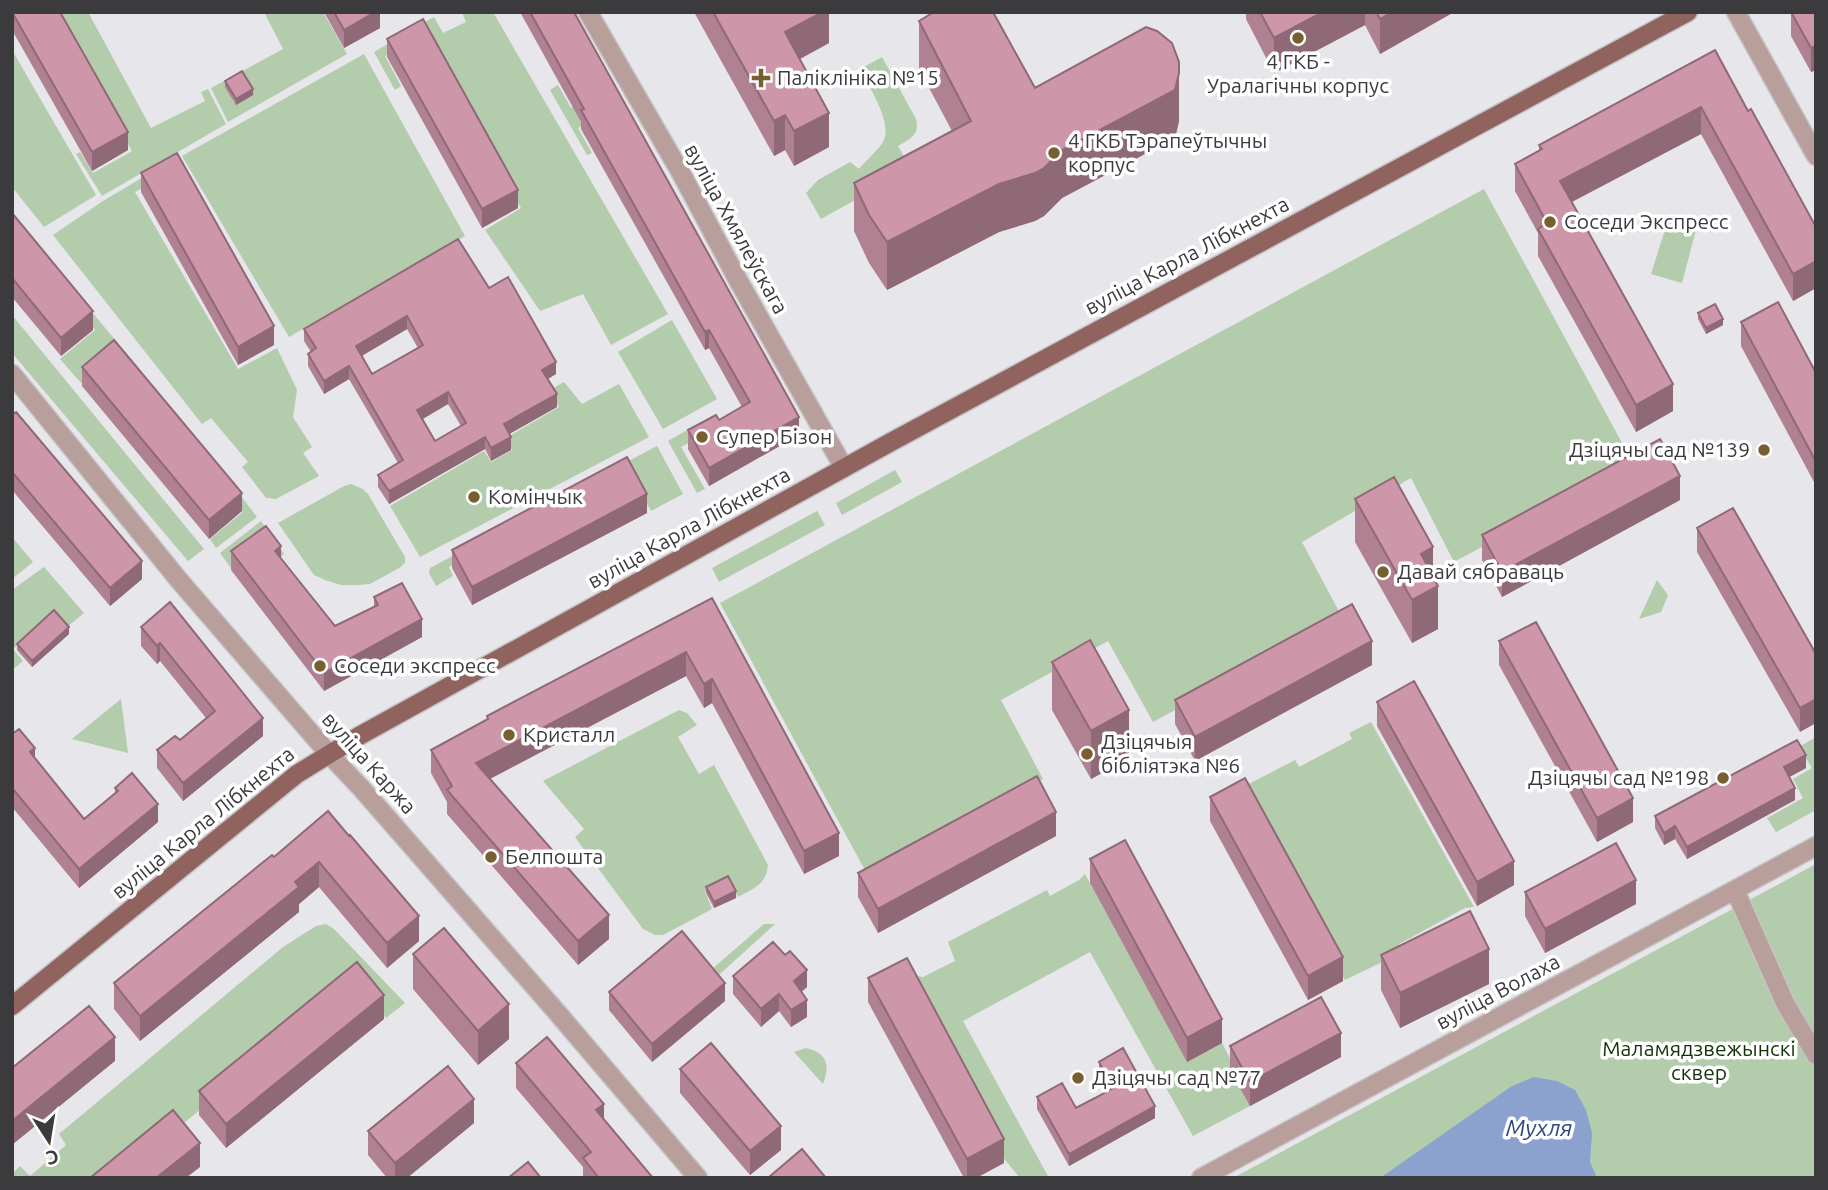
<svg xmlns="http://www.w3.org/2000/svg" width="1828" height="1190" font-family="Ubuntu,sans-serif">
  <style>
    .green { fill: #b2ccac }
    .water { fill: #8ba2ce }
    .lines { fill: none; stroke-linecap: round; stroke-linejoin: round }
    .minor-casing { stroke: #c4c4c8; stroke-width: 21 }
    .major-casing { stroke: #c4c4c8; stroke-width: 21 }
    .minor { stroke: #b99f9c; stroke-width: 18 }
    .major { stroke: #90635f; stroke-width: 18 }
    .wall { fill: #b08191; fill-rule: evenodd }
    .shaded-wall { fill: #906976 }
    .building { fill: #cd96a9; stroke: #906976; stroke-width: 2; fill-rule: evenodd }
    .poi-dot { fill: #795e30; stroke: #fff; stroke-width: 2.5 }
    .labels { text-anchor: middle; stroke-width: 7; stroke-linejoin: round; paint-order: stroke }
    .poi-label { font-size: 21px; fill: #3b3b3d; stroke: #fff; text-anchor: start }
    .street-label { font-size: 21px; fill: #3b3b3d; stroke: #fff }
    .park-label { font-size: 21px; fill: #123308; stroke: #fff }
    .water-label { font-size: 23px; font-style: italic; fill: #2e4981; stroke: #fff }
  </style>
  <rect width="100%" height="100%" fill="#e6e6eb"/>
  <!-- green -->
  <path class="green" d="M51 12H88L151 128 205 101 201 92 208 89 226 124 102 196 76 154 80 152 93 173 132 151Z
    M264 12H323L347 54 228 122 211 88 283 49Z
    M462 12H493L668 314 611 345 583 294 540 311 485 230 521 208 423 34 385 56 401 86 395 90 374 52 434 17 443 33 466 22Z
    M12 50 96 195 44 227 12 187Z
    M364 54 465 236 289 337 182 156Z
    M882 57 916 119C920 135 910 139 898 146L911 169 821 219 806 193 818 180 850 162 859 169C864 163 882 146 884 140 892 121 868 85 860 69Z
    M558 85 571 108 602 92 620 104 578 128 592 153 587 155 550 90Z
    M170 161 175 169 135 192 238 369 277 348 297 390 293 417 312 447 303 453 319 476 276 499 266 498 242 467 248 462 211 418 202 424 53 235 103 201Z
    M1484 189 1634 465 1454 562 1411 478 1302 542 1343 619 1153 722 1108 641 1001 700 1043 779 867 874 720 603Z
    M1669 217 1697 226 1682 283 1651 274Z
    M86 305 141 371 133 378 115 356 81 383 60 359 95 330 80 310Z
    M12 315 204 549 188 561 12 353Z
    M672 320 717 399 663 429 618 352Z
    M564 382 582 404 619 384 649 437 420 557 390 506 484 451 491 462 512 450 506 438 559 407 550 390Z
    M715 414 721 425 681 447 705 489 697 493 668 441Z
    M657 446 683 494 651 511 629 472 596 478Z
    M895 470 902 482 842 515 836 503Z
    M351 484 363 489 368 494 405 557V563L399 568 370 584 357 585H341L325 580 314 575 278 523 344 486Z
    M234 487 257 517 216 548 210 539 243 512 227 493Z
    M817 511 825 525 719 582 712 568Z
    M261 521 284 554 280 558 266 541 230 567 220 553Z
    M12 537 33 562 12 579Z
    M462 551 466 558 449 567 453 576 436 586 429 573 430 568Z
    M44 567 84 613 67 627 54 613 13 649 23 661 12 670V590Z
    M1657 580 1668 595 1661 612 1639 619Z
    M121 699 128 753 72 739Z
    M679 710 687 713 697 725 678 737 699 774 714 765 768 865C766 885 754 888 738 897L729 880 705 892 712 909 663 935H655L643 929 575 837 584 829 543 781Z
    M1371 722 1474 907 1465 908 1399 944 1401 953 1345 980 1241 788 1295 760 1299 767 1352 739 1349 733Z
    M1816 737V810L1776 832 1767 818 1803 798 1793 779 1812 768 1799 747Z
    M1816 864V1178H1233Z
    M1085 874 1187 1061 1222 1043 1235 1068 1250 1106 1193 1136 1090 952 963 1021 1049 1178H1020L1005 1160 905 974 923 977 955 961 948 942 1047 890 1050 896 1079 880Z
    M326 924 334 929 405 1003 386 1018 357 982 116 1178H12V1174L20 1166 30 1176 66 1145 59 1134 283 947 316 926Z
    M764 924H775L710 983 704 976Z
    M806 1048C828 1053 830 1066 823 1084L794 1052Z"/>
  <!-- water -->
  <path class="water" d="M1534 1077 1557 1081 1575 1090 1586 1110 1592 1133 1590 1162 1597 1178H1380L1512 1086Z"/>
  <g class="lines">
    <!-- minor casing -->
    <g class="minor-casing">
      <path id="minor" d="M588 12 681 173 738 280 844 468
        M1736 12 1816 156
        M12 374 178 579 329 754 362 789 561 1017 698 1178
        M1735 890 1786 1005 1816 1055
        M1201 1178 1816 846"/>
    </g>
    <!-- major casing -->
    <g class="major-casing">
      <path id="major" d="M12 1006 297 774 359 736 891 442 1688 12"/>
    </g>
    <!-- minor -->
    <use href="#minor" class="minor"/>
    <!-- major -->
    <use href="#major" class="major"/>
  </g>
  <!-- wall -->
  <path class="wall" d="M12 12 128 150 92 171 12 30Z
    M324 12H380V28L344 48Z
    M520 12H574L799 435 709 486 688 449V430L719 420 742 407 709 348 705 350 581 129V122Z
    M694 12H829V43L800 59 829 147 794 166 785 150 774 156Z
    M1246 12H1454L1380 54 1365 25 1274 73 1246 19Z
    M1791 12H1816V70L1811 72 1791 36Z
    M919 21 1035 88 1179 121 1175 138 1062 198 1044 216 1035 221 999 232 887 290 869 263 854 231V183L952 131 919 69Z
    M387 39 518 208 482 228 387 57Z
    M1715 50 1748 111 1816 227V288L1793 301 1701 134 1572 202 1673 411 1636 432 1538 256V233L1515 191V164L1539 150V145Z
    M225 81 253 95 236 105 225 87Z
    M141 173 274 345 238 365 141 192Z
    M12 213 93 330 61 356 12 297Z
    M489 288 556 374 548 379 557 407 509 434 511 450 491 461 485 449 389 504 378 487V475L398 463 349 379 324 394 308 366V354L311 352 304 341V329ZM407 329 418 348 372 374 362 356ZM448 404 461 426 435 441 423 419Z
    M1698 313 1723 325 1706 334 1698 319Z
    M1741 322 1816 373V482H1814L1741 346Z
    M82 367 242 511 209 539 82 386Z
    M12 415 142 579 110 606 12 490Z
    M1355 499 1433 577 1438 629 1412 643 1355 542Z
    M1680 500 1502 597 1482 560V535Z
    M647 513 472 605 452 568V550Z
    M1697 528 1816 654 1800 732 1697 552Z
    M231 551 281 559 335 626 374 607V597L422 637 324 691 231 570Z
    M712 598 839 856 804 874 712 703 704 708 686 676 490 779 609 939 578 965 447 814V802L431 773V750L487 719V716Z
    M170 602 263 736 183 801 157 768V750L180 740 206 718 160 661 157 664 141 646V627Z
    M69 634 32 667 17 650V644Z
    M1499 641 1633 822 1597 842 1499 665Z
    M1052 662 1129 758 1091 779 1052 710Z
    M1372 665 1195 761 1175 724V700Z
    M1377 702 1514 885 1477 906 1377 726Z
    M12 734 35 759 84 819 115 794V788L158 822 79 888 12 807Z
    M1806 768 1789 777 1795 800 1687 859 1675 839 1664 845 1655 828V816Z
    M1210 797 1343 981 1308 1000 1210 821Z
    M328 811 419 941 387 968 319 887 299 904V912L140 1041 114 1009V983L274 857Z
    M1056 836 878 933 858 897V873Z
    M1090 859 1222 1043 1187 1062 1090 883Z
    M706 887 736 898 714 908 706 893Z
    M1525 892 1636 904 1545 953 1525 916Z
    M413 954 509 1039 478 1065 413 989Z
    M1381 955 1489 984 1400 1028 1381 990Z
    M733 976 807 987 801 992 807 1017 791 1027 779 1011 761 1027 733 994Z
    M868 978 1004 1163 976 1178H964L868 1002Z
    M609 992 725 1001 652 1062 609 1010Z
    M384 1019 226 1148 199 1115V1091Z
    M1230 1046 1341 1057 1250 1106 1230 1070Z
    M1099 1062 1155 1118 1069 1166 1037 1109V1097L1076 1108 1108 1091 1099 1074Z
    M516 1063 604 1120 653 1178H583V1167L516 1088Z
    M680 1069 781 1150 750 1175 680 1093Z
    M474 1123 407 1178H387L368 1155V1131Z"/>
  <!-- shaded-wall -->
  <path class="shaded-wall" d="M375 12H380V28L344 48V30Z
    M823 12H829V43L785 67V32Z
    M1323 12H1365V25L1274 73V38Z
    M1392 12H1454L1380 54V19Z
    M1816 46V70L1811 72V48Z
    M1179 62V121L1175 138 1062 198 1044 216 1035 221 999 232 887 290V242L1062 150Z
    M253 89V95L236 105V99Z
    M1701 107V134L1560 208V181Z
    M829 113V147L794 166V131Z
    M785 115V150L774 156V121Z
    M128 132V150L92 171V152Z
    M518 190V208L482 228V209Z
    M1816 261V288L1793 301V274Z
    M93 311V330L61 356V338Z
    M407 316V329L356 359V346Z
    M1723 319V325L1706 334V328Z
    M274 326V345L238 365V347Z
    M709 330V348L705 350V332Z
    M556 362V374L542 382V370Z
    M349 366V379L324 394V381Z
    M1673 384V411L1636 432V405Z
    M448 392V404L417 422V410Z
    M557 394V407L504 437V424Z
    M799 417V435L709 486V468Z
    M485 437V449L389 504V491Z
    M511 437V450L491 461V448Z
    M1814 458H1816V482H1814Z
    M1680 476V500L1502 597V572Z
    M242 493V511L209 539V520Z
    M647 494V513L472 605V587Z
    M281 546V564L275 551Z
    M1433 547V589L1438 586V629L1412 643V600L1421 554Z
    M142 561V579L110 606V588Z
    M422 619V637L324 691V673Z
    M69 627V634L32 667V661Z
    M1372 641V665L1195 761V737Z
    M160 643V661L157 664V646Z
    M686 652V676L476 786V763Z
    M712 679V703L704 708V684Z
    M1816 699V723L1800 732V708Z
    M1129 710V758L1091 779V731Z
    M263 718V736L183 801V783Z
    M35 748V766L30 752Z
    M1806 755V768L1784 780V767Z
    M1795 788V800L1687 859V847Z
    M1633 798V822L1597 842V818Z
    M158 804V822L79 888V869Z
    M1056 812V836L878 933V909Z
    M1675 826V839L1664 845V833Z
    M839 833V856L804 874V851Z
    M1514 861V885L1477 906V882Z
    M319 862V887L299 904V912L140 1041V1016Z
    M1636 880V904L1545 953V929Z
    M736 891V898L714 908V902Z
    M609 915V939L578 965V941Z
    M419 916V941L387 968V943Z
    M1489 949V984L1400 1028V993Z
    M1343 957V981L1308 1000V976Z
    M807 970V987L794 998V981Z
    M725 983V1001L652 1062V1044Z
    M779 994V1011L761 1027V1009Z
    M384 995V1019L226 1148V1124Z
    M807 1000V1017L791 1027V1010Z
    M509 1004V1039L478 1065V1031Z
    M1222 1019V1043L1187 1062V1038Z
    M1341 1033V1057L1250 1106V1082Z
    M115 1037V1061L12 1145V1121Z
    M474 1099V1123L407 1178H395V1163Z
    M604 1104V1128L596 1110Z
    M1155 1106V1118L1069 1166V1154Z
    M781 1126V1150L750 1175V1151Z
    M1004 1139V1163L976 1178H967V1159Z
    M200 1143V1167L186 1178H156Z"/>
  <!-- building -->
  <path class="building" d="M12 12H60L128 132 92 152Z
    M334 12H375L344 30Z
    M530 12H574L799 417 709 468 688 430 716 415 719 420 750 402 709 330 705 332 581 110 584 109Z
    M713 12H823L785 32 829 113 794 131 785 115 774 121Z
    M934 12H993L1035 88 1146 27 1157 31 1172 43 1179 62V73L1175 90 1062 150 1044 168 1035 173 999 184 887 242 869 215 854 183 971 121 919 21Z
    M1260 12H1323L1274 38Z
    M1376 12H1392L1380 19Z
    M1791 12H1816V46L1811 48Z
    M423 19 518 190 482 209 387 39Z
    M1715 50 1748 111 1751 109 1816 227V261L1793 274 1701 107 1560 181 1673 384 1636 405 1538 229 1547 223 1515 164 1542 149 1539 145Z
    M242 71 253 89 236 99 225 81Z
    M177 153 274 326 238 347 141 173Z
    M12 213 93 311 61 338 12 278Z
    M458 239 489 288 508 277 556 362 542 370 557 394 504 424 511 437 491 448 485 437 389 491 378 475 403 460 349 366 324 381 308 354 316 348 304 329ZM407 316 423 345 372 374 356 346ZM448 392 466 423 435 441 417 410Z
    M1778 302 1816 373V458H1814L1741 322Z
    M1715 304 1723 319 1706 328 1698 313Z
    M114 340 242 493 209 520 82 367Z
    M16 412 142 561 110 588 12 472V415Z
    M1660 439 1680 476 1502 572 1482 535Z
    M627 457 647 494 472 587 452 550Z
    M1394 477 1433 547 1421 554 1438 586 1412 600 1355 499Z
    M1733 508 1816 654V699L1800 708 1697 528Z
    M266 526 281 546 275 551 335 626 378 605 374 597 402 583 422 619 324 673 231 551Z
    M712 598 839 833 804 851 712 679 704 684 686 652 476 763 609 915 578 941 447 790 452 786 431 750 488 719 487 716Z
    M170 602 263 718 183 783 157 750 175 736 180 740 215 711 160 643 157 646 141 627Z
    M1352 604 1372 641 1195 737 1175 700Z
    M54 610 69 627 32 661 17 644Z
    M1536 622 1633 798 1597 818 1499 641Z
    M1090 640 1129 710 1091 731 1052 662Z
    M1414 681 1514 861 1477 882 1377 702Z
    M19 729 35 748 30 752 84 819 118 791 115 788 132 773 158 804 79 869 12 788V734Z
    M1797 740 1806 755 1784 767 1795 788 1687 847 1675 826 1664 833 1655 816Z
    M1037 776 1056 812 878 909 858 873Z
    M1245 778 1343 957 1308 976 1210 797Z
    M328 811 349 836 350 835 419 916 387 943 319 862 295 882 299 887 140 1016 114 983 272 855 274 857Z
    M1125 840 1222 1019 1187 1038 1090 859Z
    M1616 843 1636 880 1545 929 1525 892Z
    M728 876 736 891 714 902 706 887Z
    M1470 911 1489 949 1400 993 1381 955Z
    M444 928 509 1004 478 1031 413 954Z
    M682 931 725 983 652 1044 609 992Z
    M773 942 785 955 790 951 807 970 794 981 807 1000 791 1010 779 994 761 1009 733 976Z
    M907 958 1004 1139 967 1159 868 978Z
    M357 962 384 995 226 1124 199 1091Z
    M1321 997 1341 1033 1250 1082 1230 1046Z
    M89 1006 115 1037 12 1121V1068Z
    M547 1037 604 1104 596 1110 653 1178H599L583 1158 591 1152 516 1063Z
    M711 1043 781 1126 750 1151 680 1069Z
    M1123 1048 1155 1106 1069 1154 1037 1097 1062 1083 1076 1108 1095 1098 1113 1088 1099 1062Z
    M448 1066 474 1099 395 1163 368 1131Z
    M173 1110 200 1143 156 1178H90Z
    M802 1149 826 1178H770L769 1177Z
    M528 1162 541 1178H508Z"/>
  <!-- markers -->
  <g class="poi-dot">
    <circle cx="1298" cy="38" r="7"/>
    <path d="M757.5 67.5h7v7h7v7h-7v7h-7v-7h-7v-7h7z"/>
    <circle cx="1054" cy="153" r="7"/>
    <circle cx="1550" cy="222" r="7"/>
    <circle cx="702" cy="437" r="7"/>
    <circle cx="1764" cy="450" r="7"/>
    <circle cx="474" cy="497" r="7"/>
    <circle cx="1383" cy="572" r="7"/>
    <circle cx="320" cy="666" r="7"/>
    <circle cx="509" cy="735" r="7"/>
    <circle cx="1087" cy="754" r="7"/>
    <circle cx="1723" cy="778" r="7"/>
    <circle cx="491" cy="857" r="7"/>
    <circle cx="1078" cy="1078" r="7"/>
  </g>
  <g class="labels">
    <!-- poi labels -->
    <g class="poi-label">
      <text x="1298" y="69" text-anchor="middle">4 ГКБ -<tspan x="1298" dy="24">Уралагічны корпус</tspan></text>
      <text x="777" y="85">Паліклініка №15</text>
      <text x="1068" y="148">4 ГКБ Тэрапеўтычны<tspan x="1068" dy="24">корпус</tspan></text>
      <text x="1564" y="229">Соседи Экспресс</text>
      <text x="716" y="444">Супер Бізон</text>
      <text x="1750" y="457" text-anchor="end">Дзіцячы сад №139</text>
      <text x="488" y="504">Комінчык</text>
      <text x="1397" y="579">Давай сябраваць</text>
      <text x="334" y="673">Соседи экспресс</text>
      <text x="523" y="742">Кристалл</text>
      <text x="1101" y="749">Дзіцячыя<tspan x="1101" dy="24">бібліятэка №6</tspan></text>
      <text x="1709" y="785" text-anchor="end">Дзіцячы сад №198</text>
      <text x="505" y="864">Белпошта</text>
      <text x="1092" y="1085">Дзіцячы сад №77</text>
    </g>
    <!-- street labels -->
    <g class="street-label">
      <text transform="translate(736 229) rotate(61)" y="7">вуліца Хмялеўскага</text>
      <text transform="translate(1187 256) rotate(-28)" y="7">вуліца Карла Лібкнехта</text>
      <text transform="translate(689 528) rotate(-29)" y="7">вуліца Карла Лібкнехта</text>
      <text transform="translate(369 763) rotate(48)" y="7">вуліца Каржа</text>
      <text transform="translate(203 823) rotate(-39)" y="7">вуліца Карла Лібкнехта</text>
      <text transform="translate(1498 992) rotate(-28)" y="7">вуліца Волаха</text>
    </g>
    <!-- park labels -->
    <g class="park-label">
      <text x="1699" y="1056">Маламядзвежынскі<tspan x="1699" dy="24">сквер</tspan></text>
    </g>
    <!-- water labels -->
    <g class="water-label">
      <text x="1539" y="1136">Мухля</text>
    </g>
  </g>
  <!-- border -->
  <rect width="1828" height="1190" fill="none" stroke="#3b3b3d" stroke-width="28"/>
  <!-- north arrow -->
  <g transform="translate(49 1141) rotate(168)" stroke="#ffffff" stroke-width="5" paint-order="stroke">
  <path d="M0-5L12 26L0 18L-12 26Z" fill="#3b3b3d"/>
  <text y="-10" font-size="19" font-weight="bold" text-anchor="middle" fill="#3b3b3d">С</text>
  </g>
</svg>
